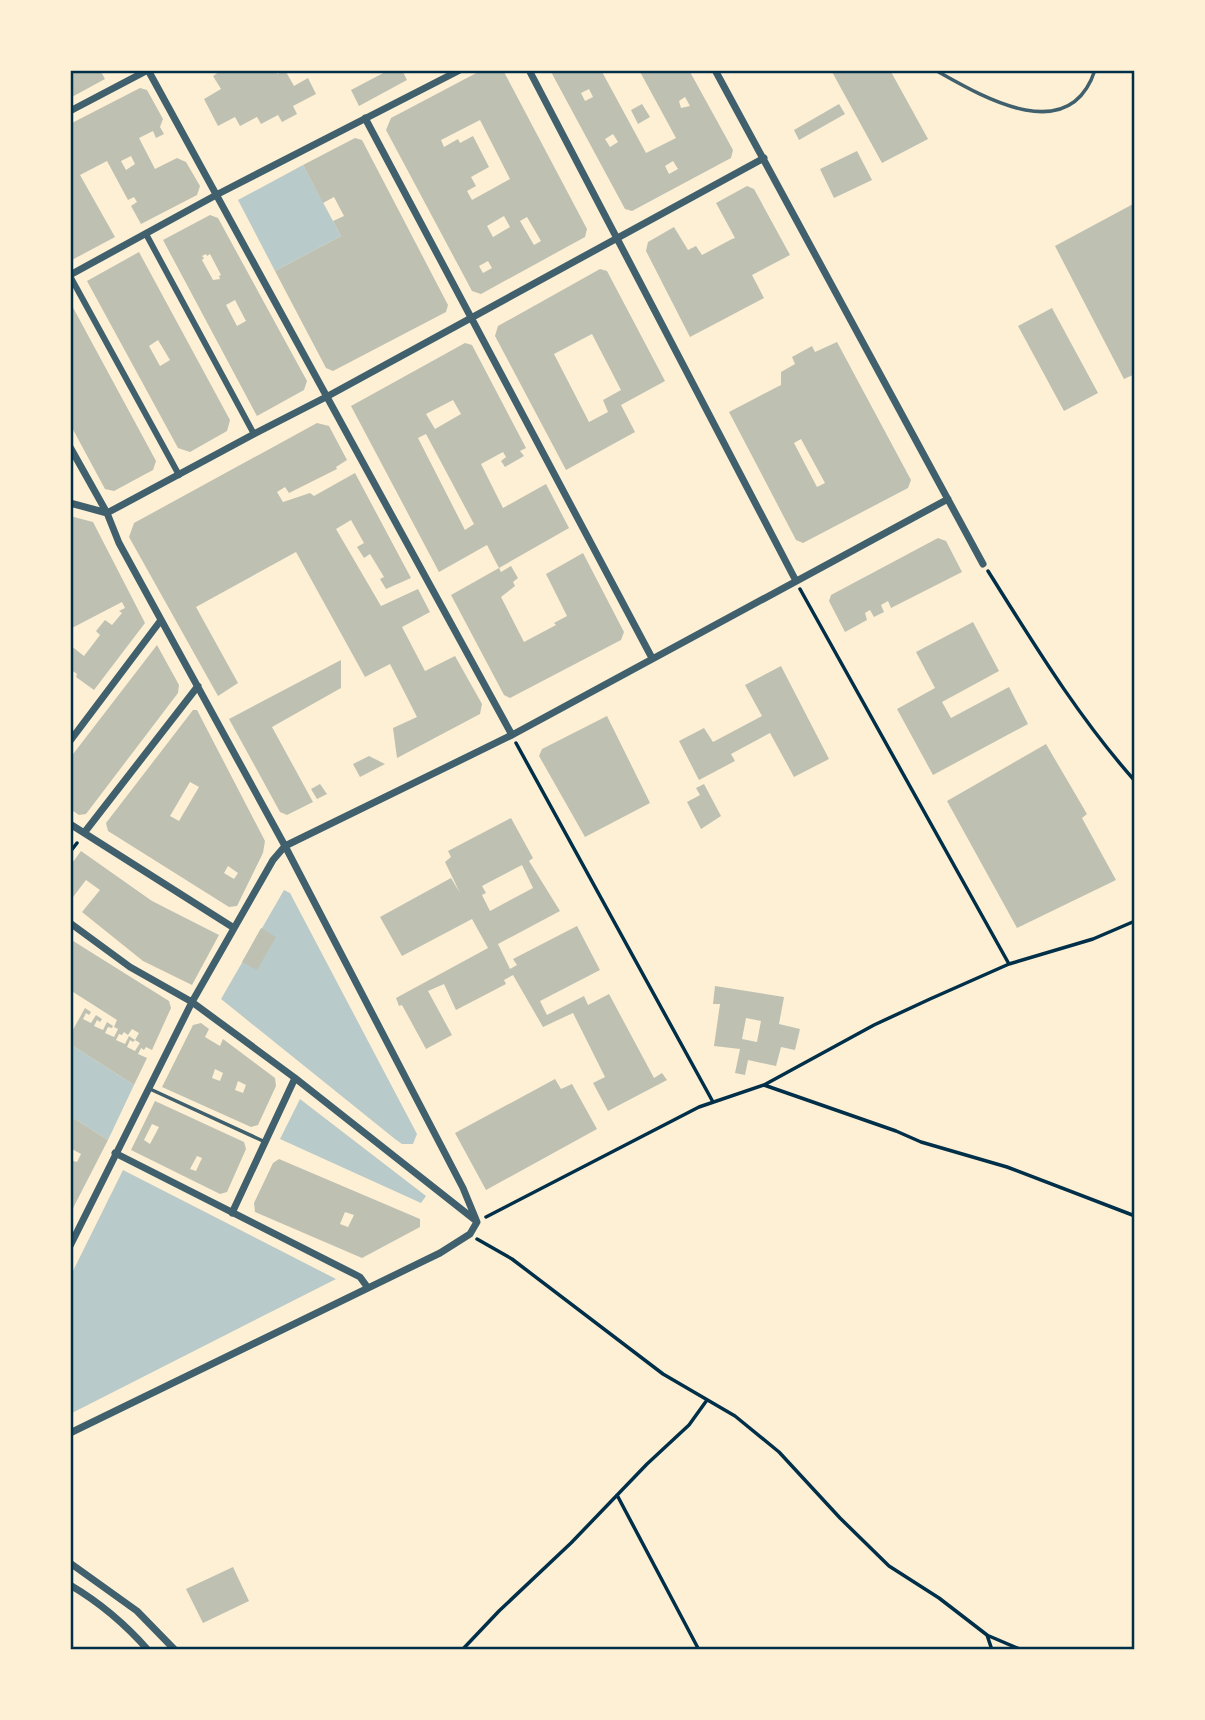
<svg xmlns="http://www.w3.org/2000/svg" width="1205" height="1720" font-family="Poppins,sans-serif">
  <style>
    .green { fill: #b9caca }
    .building { fill: #bec0b2; fill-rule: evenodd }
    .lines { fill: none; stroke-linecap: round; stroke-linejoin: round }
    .path { stroke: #003049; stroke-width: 3.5 }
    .service { stroke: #3f606c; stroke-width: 3.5 }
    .pedestrian { stroke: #3f606c; stroke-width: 6 }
    .minor { stroke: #3f606c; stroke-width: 7 }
    .neatline { fill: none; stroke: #003049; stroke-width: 2.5 }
  </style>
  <rect width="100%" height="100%" fill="#fdf0d5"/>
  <!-- green -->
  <path class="green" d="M303 165 341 236 275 271 238 200Z
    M284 890 290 893 417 1134 413 1144H402L395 1139 221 999Z
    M70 1044 134 1085 108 1140 70 1116Z
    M300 1099 426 1196 421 1203 280 1139Z
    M123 1170 336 1279 70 1414V1277Z"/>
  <!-- building -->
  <path class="building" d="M70 70H100L105 79 70 98Z
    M222 70H275L277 74 285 70 294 86 308 78 316 94 293 106 297 114 282 122 278 115 261 124 257 117 240 126 235 117 218 126 204 99 221 89 213 76Z
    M389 70H402L407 80 359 106 351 90Z
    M482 70H503L587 229 585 237 481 294 472 291 386 130 391 118ZM480 120 510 179 472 200 467 191 476 186 471 177 489 167 473 136 460 143 458 139 444 147 441 140ZM504 216 510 227 493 237 487 226ZM527 217 541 241 534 245 520 221ZM488 261 492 268 483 273 479 266Z
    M550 70H601L646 153 676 138 639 70H689L733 150 731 158 632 211 625 209ZM589 89 593 97 585 101 581 93ZM685 97 690 106 681 108 679 101ZM613 134 618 142 610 147 605 139ZM673 161 678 169 669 174 665 166Z
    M831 70H890L928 139 882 163Z
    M140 88 147 90 163 119 160 127 164 134 156 138 153 131 139 138 155 169 177 158 186 162 200 186 197 195 141 224 131 206 137 202 134 197 128 200 107 161 80 175 115 237 70 261V124ZM131 156 135 164 126 170 121 161Z
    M642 104 650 117 638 124 631 110Z
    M839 104 845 114 799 140 794 130Z
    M355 138 362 140 448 305 446 312 333 371 326 368 275 271 341 236 333 221 344 216 334 197 323 203 303 165Z
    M857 151 872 180 834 198 820 169Z
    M747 186 754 189 790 255 752 275 764 298 690 337 646 251 648 242 674 227 688 250 696 246 702 255 732 239 735 238 716 203Z
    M1135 203V374L1124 379 1055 246Z
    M210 215 218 218 307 381 304 390 257 416 163 240ZM206 254 207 256 210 254 221 275 219 276 220 279 213 280 202 260 204 258 202 256ZM235 300 246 321 237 326 226 305Z
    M139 252 230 420 227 431 190 452 178 448 87 281ZM158 340 170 360 160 366 149 346Z
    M600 269 607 271 665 381 621 405 635 432 566 470 495 336 498 326ZM592 334 621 390 603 400 608 412 589 422 554 354Z
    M70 302 156 461 153 470 114 491 105 489 70 424Z
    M1052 308 1098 393 1064 411 1018 326Z
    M837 342 911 480 908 488 803 543 796 540 729 412 781 385V372L795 364 792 357 812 346 815 352ZM801 439 825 483 817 487 794 443Z
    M465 343 472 345 526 448 520 451 524 456 505 467 501 461 506 457 503 452 481 464 503 508 546 484 569 528 499 568 501 572 511 566 518 578 513 582 515 586 501 597 524 642 556 625 554 623 567 616 546 574 583 553 624 632 621 640 510 698 504 695 451 595 499 568 487 545 439 572 351 406ZM453 400 461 414 435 429 426 414ZM426 434 474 524 465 530 418 438Z
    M317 423 329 426 347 460 336 467 337 469 289 493 285 487 277 492 283 502 310 493 314 496 355 473 411 578 386 589 380 579 384 577 370 554 364 558 357 547 364 543 351 520 336 529 381 606 418 589 430 612 402 627 425 671 455 656 482 704 480 714 397 758 393 728 417 717 390 664 365 677 296 552 196 607 238 683 218 696 129 537 134 523Z
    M70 516 93 522 145 623 94 690 76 677 77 674 70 669V645L84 656 100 635 96 631 105 620 112 625 122 613 119 611 125 608 122 602 70 629Z
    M938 538 946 541 962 572 891 608 888 601 881 605 884 612 874 617 870 610 865 613 867 620 845 632 829 601 831 595Z
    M973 622 999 671 942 702 951 718 1009 687 1028 724 933 775 897 709 935 688 916 652Z
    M157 645 179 685 178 693 86 814 79 815 70 809V758Z
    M341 660V688L272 727 313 802 287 815 280 812 229 719Z
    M781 666 829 759 794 777 770 733 731 754 735 761 699 780 679 741 704 728 713 742 762 716 745 685Z
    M193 710H197L265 841 263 853 237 906 229 907 108 831 106 823ZM190 782 199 787 179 821 170 816ZM228 866 238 873 234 879 224 873Z
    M607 716 650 803 585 837 539 756 542 749Z
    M1046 744 1087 814 1082 818 1116 880 1017 928 947 801Z
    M369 756 385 764 360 777 353 764Z
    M320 784 327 794 317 799 311 789Z
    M704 784 721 816 701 829 687 802 700 795 696 788Z
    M511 818 533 858 529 861 560 911 498 944 510 969 517 965 513 959 577 926 600 970 540 1001 547 1015 584 996 588 1005 609 994 654 1078 662 1073 667 1080 608 1111 593 1083 605 1077 573 1013 543 1027 513 975 504 980 506 984 456 1010 444 984 428 991 452 1035 426 1049 402 1005 399 1006 396 998 488 948 472 919 402 956 380 917 451 878 460 893 445 862 451 857 448 851ZM522 865 533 888 490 911 482 895 486 893 482 886Z
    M81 851 152 901 219 935 192 985 143 961 82 912 100 890 86 880 70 901V866Z
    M261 928 276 937 257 970 242 962Z
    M70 939 169 1001 171 1008 152 1050 146 1047 144 1050 141 1048 138 1054 147 1058 134 1085 70 1044V1035L85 1008 91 1012 89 1015 86 1013 83 1019 91 1023 96 1015 102 1019 100 1022 97 1020 94 1026 103 1030 107 1022 113 1026 112 1028 108 1027 105 1033 114 1037 118 1029 114 1027 117 1020 70 990ZM132 1029 139 1033 135 1040 129 1036 125 1044 116 1040 119 1034 122 1035 124 1032 128 1035ZM130 1040 133 1042 135 1040 140 1043 135 1051 127 1047Z
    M715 986 784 997 779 1024 800 1029 795 1050 781 1047 776 1066 748 1060 745 1075 735 1073 740 1049 714 1046 720 1004H713ZM746 1018 761 1021 757 1042 742 1039Z
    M201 1023 209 1029 205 1037 220 1046 223 1039 275 1078 276 1086 258 1125 251 1127 162 1087 193 1025ZM215 1069 223 1073 220 1081 212 1078ZM238 1081 246 1085 243 1093 235 1090Z
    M555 1079 561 1089 572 1084 597 1129 486 1190 455 1133Z
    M155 1101 244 1142 246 1149 227 1192 220 1194 131 1150ZM152 1124 159 1127 150 1144 144 1140ZM197 1156 202 1158 196 1171 190 1169Z
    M70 1116 108 1140 70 1214V1160L77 1162 81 1154 70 1148Z
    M279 1159 420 1219V1227L362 1258 255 1212 254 1203 273 1163ZM345 1212 354 1215 348 1227 340 1224Z
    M233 1567 249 1601 203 1623 186 1589Z"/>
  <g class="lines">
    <!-- path -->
    <path class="path" d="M988 571C1034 644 1078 717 1135 781
      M800 589 1009 964
      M516 743 713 1102
      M70 852 77 843
      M764 1085 896 1131 921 1142 1007 1167 1135 1216
      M486 1217 699 1107 764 1085 874 1025 930 999 1009 964 1093 939 1135 921
      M477 1239 512 1259 663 1374 735 1416 779 1452 840 1518 889 1566 939 1598 987 1635 992 1650
      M617 1495 699 1650
      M989 1636 1022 1650
      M462 1650 499 1611 571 1543 647 1464 689 1425 707 1400"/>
    <!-- service -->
    <path class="service" d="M935 70C981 96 1069 149 1095 70
      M150 1089 263 1141"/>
    <!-- pedestrian -->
    <path class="pedestrian" d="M146 234 254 434
      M70 276 179 475"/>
    <!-- minor -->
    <path class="minor" d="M148 70 512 735
      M529 70 796 581
      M715 70 983 564
      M70 111 148 70
      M365 118 652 658
      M70 275 218 194 460 70
      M70 447 107 513 119 543 285 846 463 1188 477 1222 470 1234 440 1253 70 1433
      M70 503 107 513 254 434 328 396 764 158
      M70 741 161 620
      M70 824 234 928
      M84 833 198 686
      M70 923 130 967 192 1002 295 1078 475 1220
      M115 1153 360 1277 368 1288
      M232 1213 295 1078
      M70 1246 192 1002 273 860 285 846 512 735 948 499
      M70 1563 137 1611 175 1650
      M70 1585C99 1602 126 1625 148 1650"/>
  </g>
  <!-- border -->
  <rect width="1205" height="1720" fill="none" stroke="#fdf0d5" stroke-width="144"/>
  <rect x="72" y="72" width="1061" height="1576" class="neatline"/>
</svg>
